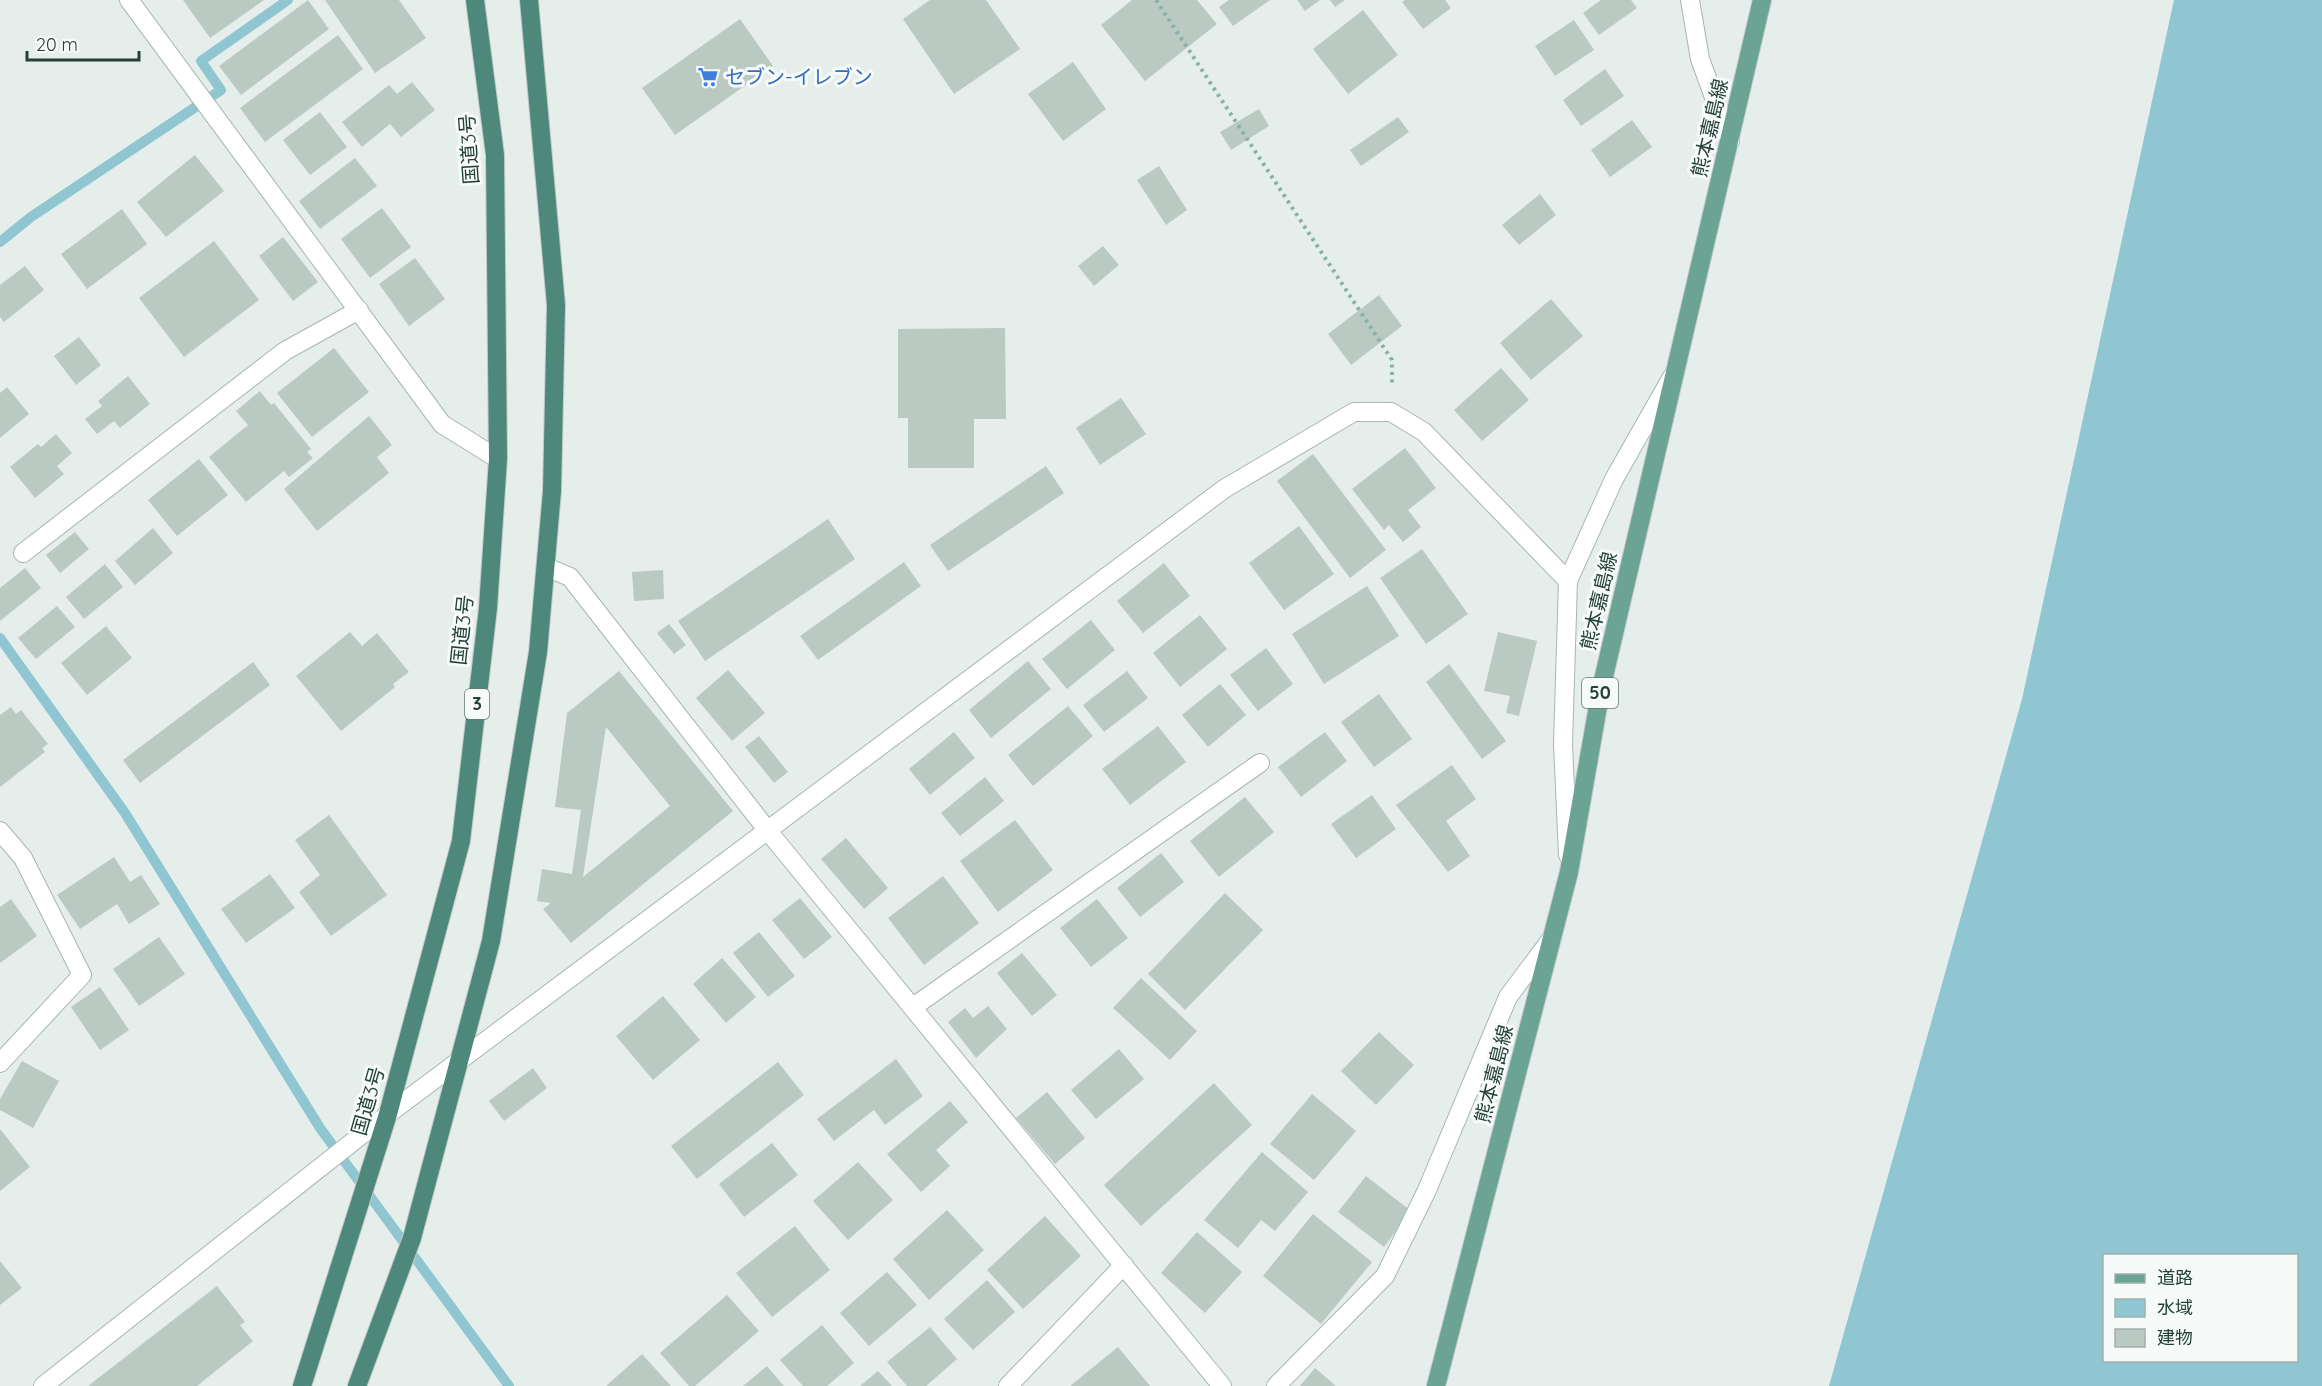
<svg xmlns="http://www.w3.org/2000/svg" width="2322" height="1386" font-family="Quicksand,'Noto Sans JP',sans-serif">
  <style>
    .water { fill: #8fc6d1; fill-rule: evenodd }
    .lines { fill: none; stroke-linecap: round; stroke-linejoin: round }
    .stream { stroke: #8fc6d1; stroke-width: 10 }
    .building { fill: #bbc9c3; fill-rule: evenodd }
    .service-casing { stroke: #a7b6b1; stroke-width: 20 }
    .minor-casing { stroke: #a7b6b1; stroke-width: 20 }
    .tertiary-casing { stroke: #a7b6b1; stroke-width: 20 }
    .primary-casing { stroke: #c2cac8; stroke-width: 20 }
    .trunk-casing { stroke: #c2cac8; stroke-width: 20 }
    .path { stroke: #87b1a4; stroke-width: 4; stroke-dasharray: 3 4.5; stroke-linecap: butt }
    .service { stroke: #fff; stroke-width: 18 }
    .minor { stroke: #fff; stroke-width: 18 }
    .tertiary { stroke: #fff; stroke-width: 18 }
    .primary { stroke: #6ba395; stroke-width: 18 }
    .trunk { stroke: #4e887a; stroke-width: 18 }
    .labels { text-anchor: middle; stroke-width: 6; stroke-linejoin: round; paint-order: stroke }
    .shield { fill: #f6faf8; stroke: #637872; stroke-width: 1.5 }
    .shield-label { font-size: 18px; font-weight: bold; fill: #244039 }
    .shop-label { font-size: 20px; fill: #366cbe; stroke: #f6faf8; text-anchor: start }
    .street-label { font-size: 20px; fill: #244039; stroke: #f6faf8 }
  </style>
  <rect width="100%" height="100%" fill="#e5eeea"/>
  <!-- water -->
  <path class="water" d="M2174 0H2322V1386H1829L2022 699ZM2104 1256H2296V1360H2104Z"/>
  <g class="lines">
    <!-- stream -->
    <path class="stream" d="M0 242 31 217 221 90 201 61 288 0
      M0 638 125 813 320 1128 509 1386"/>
  </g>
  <!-- building -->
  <path class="building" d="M183 0H264L210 38Z
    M308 0 329 29 241 95 219 66Z
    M325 0H399L426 38 375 73Z
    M930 0H986L1020 49 954 94 903 19Z
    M1132 0H1197L1217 24 1145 81 1101 25Z
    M1229 0H1270L1233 26 1219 7Z
    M1297 0H1320L1305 11Z
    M1330 0H1345L1335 7Z
    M1405 0H1445L1451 8 1423 29 1402 2Z
    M1601 0H1631L1637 8 1599 35 1583 13Z
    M1363 10 1398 55 1348 94 1313 49Z
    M740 19 773 66 675 135 642 88Z
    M1574 20 1594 50 1555 76 1535 46Z
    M338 35 363 69 265 142 240 108Z
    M1073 62 1106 109 1063 141 1028 94Z
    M1605 69 1624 96 1581 126 1563 100Z
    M412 82 435 110 401 137 390 124 362 147 342 122 389 85 397 94Z
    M1259 109 1269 126 1231 150 1220 132Z
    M320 112 347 147 310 175 283 140Z
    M1398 117 1409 132 1361 166 1350 150Z
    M1632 120 1652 147 1610 177 1591 150Z
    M195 155 224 191 166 237 137 202Z
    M355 158 377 186 320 229 299 201Z
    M1159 166 1187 210 1166 225 1137 180Z
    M1540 194 1556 215 1519 245 1502 225Z
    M382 208 411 247 370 278 341 239Z
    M122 209 147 244 87 289 61 254Z
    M283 237 318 282 293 301 259 256Z
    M214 241 259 300 184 357 139 298Z
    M1103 246 1119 265 1094 286 1078 266Z
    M415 258 445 299 409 326 379 284Z
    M25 266 44 290 4 322 0 317V285Z
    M1379 295 1402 326 1351 365 1328 334Z
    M1551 299 1583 336 1531 380 1500 343Z
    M1005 328 1006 419H974V468H908V418H898V329Z
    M79 337 101 365 76 385 54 356Z
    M334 348 369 392 312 437 277 393Z
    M1501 368 1529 400 1482 441 1454 410Z
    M128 376 150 404 120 428 114 421 97 434 85 419 102 406 98 401Z
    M7 387 29 414 0 438V393Z
    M260 391 271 405 274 403 311 449 307 452 313 458 289 477 284 471 246 502 209 457 248 425 236 411Z
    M1121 398 1146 434 1100 465 1076 428Z
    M369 416 392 445 377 457 389 473 317 531 284 489Z
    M56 434 72 453 57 466 64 474 35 498 10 467 38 444 41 447Z
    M1405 448 1436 488 1408 510 1421 527 1403 542 1389 525 1384 530 1352 489Z
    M1313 454 1386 550 1350 578 1277 481Z
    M199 459 228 495 177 536 148 500Z
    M1046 466 1064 493 948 571 930 545Z
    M828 519 855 559 705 661 678 621Z
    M1299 526 1334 574 1284 610 1249 563Z
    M153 528 173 553 135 585 115 561Z
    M75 532 89 549 60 573 46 555Z
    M1422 549 1468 614 1426 644 1380 578Z
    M904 562 921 586 818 660 800 636Z
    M1164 563 1190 596 1143 633 1117 601Z
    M105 564 123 587 84 619 66 597Z
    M25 568 41 588 0 621V588Z
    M663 570 664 599 634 601 632 572Z
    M1367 586 1399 636 1324 684 1292 634Z
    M57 606 75 627 36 659 18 638Z
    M1200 615 1227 649 1180 687 1153 653Z
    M1091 620 1115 650 1067 689 1042 659Z
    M669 624 686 645 674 654 657 633Z
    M106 626 132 658 87 695 61 663Z
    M350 632 362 646 377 633 409 672 393 684 395 687 341 731 296 676Z
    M1498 632 1537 641 1519 716 1506 713 1510 696 1484 691Z
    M1266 648 1293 684 1258 711 1230 675Z
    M1028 661 1051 689 991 738 969 710Z
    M253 662 270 685 140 783 123 760Z
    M1449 664 1506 741 1482 759 1426 682Z
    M728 670 765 713 732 741 696 698Z
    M619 671 733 811 571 943 543 909 551 903 537 901 542 869 572 874 581 810 555 807 567 713ZM606 727 670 806 583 877Z
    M1127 671 1148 698 1104 732 1083 705Z
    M1220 684 1246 715 1208 747 1182 715Z
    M1379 694 1412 739 1374 767 1341 722Z
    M1068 706 1093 736 1033 786 1008 755Z
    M11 707 16 714 21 710 48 744 42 748 45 752 0 787V715Z
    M1158 726 1186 762 1130 805 1102 769Z
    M954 732 975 758 930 795 909 769Z
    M1325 732 1347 761 1301 797 1278 767Z
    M759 736 788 772 774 783 745 747Z
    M1452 765 1476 799 1446 821 1470 856 1448 872 1396 805Z
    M985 777 1004 801 960 836 941 813Z
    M1372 795 1396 829 1356 858 1331 824Z
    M1245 797 1274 832 1219 877 1190 841Z
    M329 815 387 895 331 936 299 892 320 875 295 840Z
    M1015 820 1053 870 998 912 960 861Z
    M846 838 888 888 864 909 821 859Z
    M1161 853 1184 882 1140 917 1117 888Z
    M114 857 130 882 141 875 160 904 129 924 117 904 80 929 57 895Z
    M270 874 295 908 246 943 221 909Z
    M943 876 979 923 924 965 888 918Z
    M1225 893 1263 930 1185 1010 1148 974Z
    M800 898 832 937 804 959 772 920Z
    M11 899 37 936 0 963V907Z
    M1097 899 1128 938 1091 967 1060 928Z
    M759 932 795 976 768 997 733 953Z
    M159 937 185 974 139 1006 113 969Z
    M1022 953 1057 995 1032 1016 997 973Z
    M722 958 756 997 726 1023 693 984Z
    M1141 978 1197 1031 1170 1060 1113 1008Z
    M100 987 129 1030 100 1050 71 1007Z
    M663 996 700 1040 653 1080 616 1036Z
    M988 1006 1007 1029 976 1058 948 1022 965 1008 973 1018Z
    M1379 1032 1414 1065 1376 1105 1341 1071Z
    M1119 1049 1144 1079 1096 1119 1071 1090Z
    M896 1059 923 1096 885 1125 874 1110 834 1141 817 1119Z
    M22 1061 59 1081 33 1128 0 1110V1099Z
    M778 1062 804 1095 697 1179 671 1146Z
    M533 1068 547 1088 504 1121 489 1101Z
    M1214 1083 1252 1125 1141 1226 1104 1185Z
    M1047 1092 1085 1138 1055 1164 1016 1118Z
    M1312 1094 1356 1131 1314 1180 1270 1144Z
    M950 1101 968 1122 936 1150 950 1166 921 1192 887 1154Z
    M0 1129 30 1167 0 1191Z
    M772 1143 798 1175 744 1217 719 1184Z
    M1262 1152 1308 1192 1275 1231 1261 1220 1238 1248 1204 1220Z
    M858 1162 893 1200 848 1240 813 1201Z
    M1366 1176 1411 1211 1384 1247 1338 1212Z
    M947 1210 984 1250 929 1300 893 1259Z
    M1313 1214 1372 1262 1321 1324 1263 1276Z
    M1045 1216 1081 1256 1023 1309 987 1270Z
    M795 1226 830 1270 772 1317 736 1273Z
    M1197 1232 1242 1272 1205 1313 1161 1273Z
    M0 1261 22 1288 0 1305Z
    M887 1272 917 1305 869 1346 840 1313Z
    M987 1280 1015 1312 973 1350 944 1319Z
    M217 1286 245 1322 240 1325 253 1341 197 1386H88Z
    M727 1295 759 1331 695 1386H689L660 1353Z
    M822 1325 854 1363 827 1386H803L780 1360Z
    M930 1327 957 1359 926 1386H907L887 1362Z
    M1118 1347 1150 1386H1070Z
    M642 1354 671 1386H606Z
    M767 1366 784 1386H743Z
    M1315 1368 1336 1386H1300Z
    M878 1371 892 1386H860Z"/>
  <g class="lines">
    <!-- service casing -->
    <g class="service-casing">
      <path id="service" d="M1276 1386 1385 1276 1427 1190 1508 997 1552 938"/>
    </g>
    <!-- minor casing -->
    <g class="minor-casing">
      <path id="minor" d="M129 0 442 424 498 459
        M1690 0 1700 59 1730 141
        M23 553 285 351 359 310
        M546 567 570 577 768 831 1222 1386
        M0 831 23 858 82 975 0 1063
        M1568 855 1563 744 1568 581 1614 479 1672 377
        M913 1007 1260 763
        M1008 1386 1124 1265"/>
    </g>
    <!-- tertiary casing -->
    <g class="tertiary-casing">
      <path id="tertiary" d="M43 1386 388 1114 1224 489 1354 412H1391L1424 432 1568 581"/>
    </g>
    <!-- primary casing -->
    <g class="primary-casing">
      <path id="primary" d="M1436 1386 1569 872 1601 689 1762 0"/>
    </g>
    <!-- trunk casing -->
    <g class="trunk-casing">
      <path id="trunk" d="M302 1386 388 1114 461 841 488 608 498 459 495 155 475 0
        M357 1386 412 1238 491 941 538 652 552 491 556 305 529 0"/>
    </g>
    <!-- path -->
    <path class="path" d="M1156 0 1392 360V385"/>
    <!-- service -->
    <use href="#service" class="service"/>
    <!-- minor -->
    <use href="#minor" class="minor"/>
    <!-- tertiary -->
    <use href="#tertiary" class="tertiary"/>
    <!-- primary -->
    <use href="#primary" class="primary"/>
    <!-- trunk -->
    <use href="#trunk" class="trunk"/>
  </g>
  <!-- icons -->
  <defs>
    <g id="supermarket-bare" transform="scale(1.62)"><path d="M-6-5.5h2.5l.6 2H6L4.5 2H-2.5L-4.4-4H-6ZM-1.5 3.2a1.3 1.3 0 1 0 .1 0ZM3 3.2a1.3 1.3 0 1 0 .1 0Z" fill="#3f7fe0" stroke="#f6faf8" stroke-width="2.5" paint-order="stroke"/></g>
  </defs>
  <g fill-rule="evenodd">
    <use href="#supermarket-bare" x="708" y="77"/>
  </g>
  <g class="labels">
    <!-- shield labels -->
    <g class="shield">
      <rect x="1582" y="678" width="36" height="30" rx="4.5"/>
      <rect x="465" y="689" width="24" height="30" rx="4.5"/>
    </g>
    <g class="shield-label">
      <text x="1600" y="699">50</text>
      <text x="477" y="710">3</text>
    </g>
    <!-- shop labels -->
    <g class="shop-label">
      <text x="725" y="84">セブン-イレブン</text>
    </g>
    <!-- street labels -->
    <g class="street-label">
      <text transform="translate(1710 128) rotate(-77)" y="7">熊本嘉島線</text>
      <text transform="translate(469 149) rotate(-94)" y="7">国道3号</text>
      <text transform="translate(1599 601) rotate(-77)" y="7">熊本嘉島線</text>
      <text transform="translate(462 630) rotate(-84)" y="7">国道3号</text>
      <text transform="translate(1494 1074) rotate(-76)" y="7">熊本嘉島線</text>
      <text transform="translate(368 1101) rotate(-74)" y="7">国道3号</text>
    </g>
  </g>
  <!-- legend -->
  <rect x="2103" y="1254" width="195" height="108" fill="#f6faf8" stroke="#a2b0ac" stroke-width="1.5"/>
  <rect x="2115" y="1274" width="30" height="9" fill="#6ba395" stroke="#a2b0ac" stroke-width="1.5"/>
  <text x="2157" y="1284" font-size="18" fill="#244039">道路</text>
  <rect x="2115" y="1299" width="30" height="18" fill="#8fc6d1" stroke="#a2b0ac" stroke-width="1.5"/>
  <text x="2157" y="1314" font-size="18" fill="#244039">水域</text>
  <rect x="2115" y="1329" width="30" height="18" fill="#bbc9c3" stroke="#a2b0ac" stroke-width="1.5"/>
  <text x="2157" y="1344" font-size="18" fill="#244039">建物</text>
  <!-- scale -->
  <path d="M27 51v9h112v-9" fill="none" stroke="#244039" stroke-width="3"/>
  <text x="36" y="51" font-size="18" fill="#244039" stroke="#f6faf8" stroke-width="4.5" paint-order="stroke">20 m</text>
</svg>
